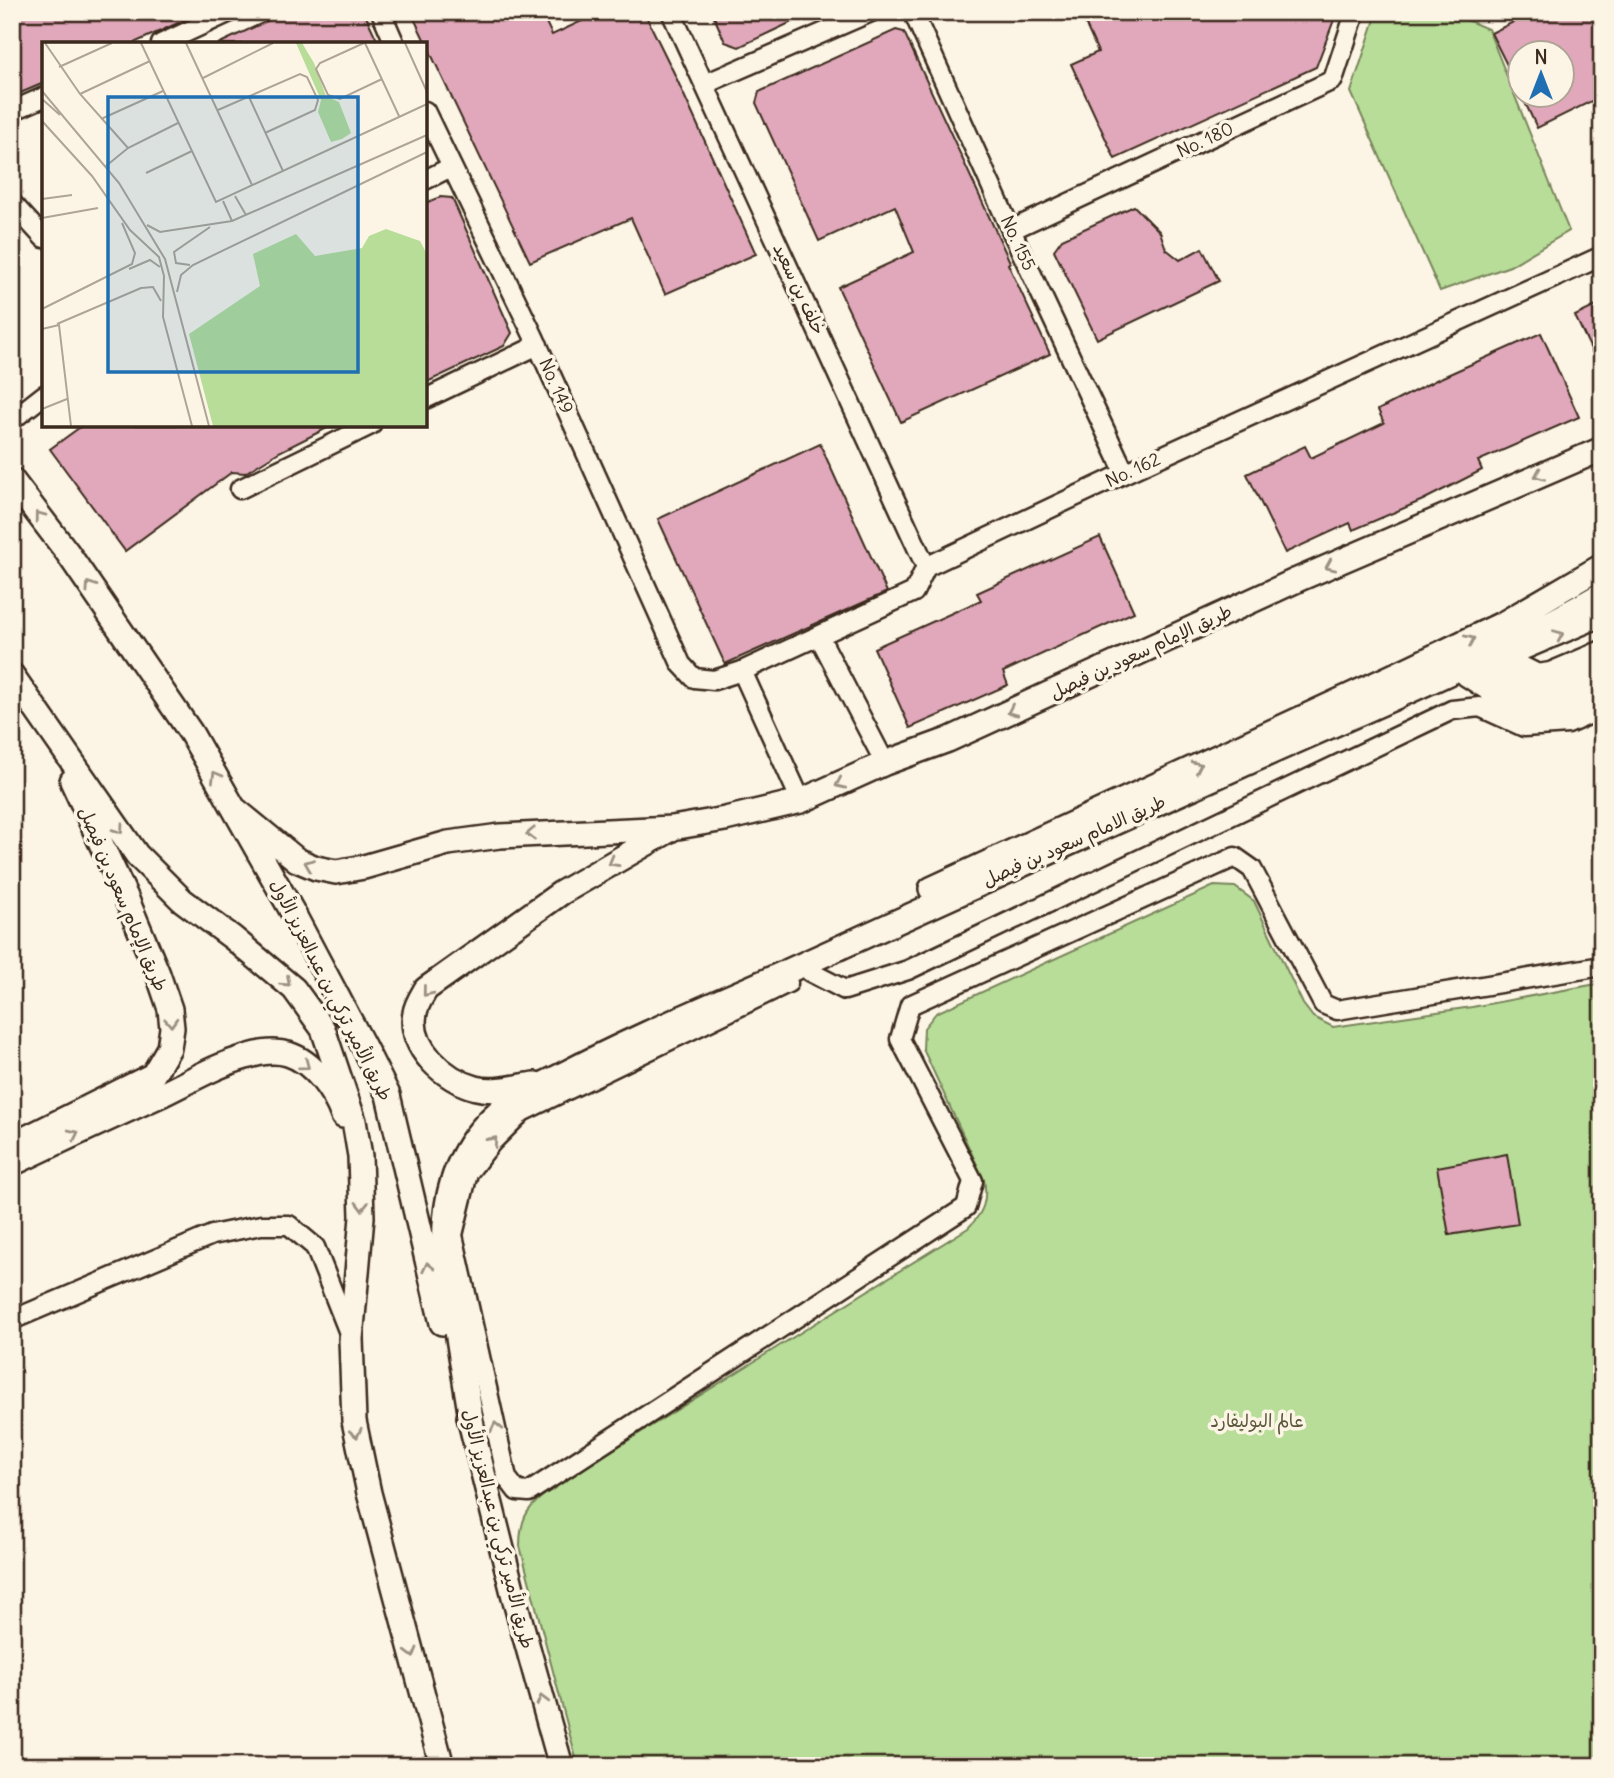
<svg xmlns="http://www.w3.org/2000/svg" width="1614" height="1778" font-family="Delius,'Playpen Sans Arabic',sans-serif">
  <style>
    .green { fill: #b7dd98; stroke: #79845b; stroke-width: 2 }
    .building { fill: #e0a8ba; stroke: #3b2a1e; stroke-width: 2 }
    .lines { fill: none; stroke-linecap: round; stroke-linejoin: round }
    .minor-casing { stroke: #3b2a1e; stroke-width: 23 }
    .major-casing { stroke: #3b2a1e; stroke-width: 28 }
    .minor { stroke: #fcf5e5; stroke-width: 18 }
    .major { stroke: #fcf5e5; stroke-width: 23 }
    .oneway { stroke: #9c9082 }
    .labels { text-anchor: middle; stroke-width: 7; stroke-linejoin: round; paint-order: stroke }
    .street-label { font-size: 18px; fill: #3b2a1e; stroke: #fcf5e5 }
    .park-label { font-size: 18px; fill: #5a573c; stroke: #fcf5e5 }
    .inset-road { fill: none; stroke: #afa495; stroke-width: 2 }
    .view { fill: #1f6fb2; fill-opacity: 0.15; stroke: #1f6fb2; stroke-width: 3.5 }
    .inset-edge { fill: none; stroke: #3b2a1e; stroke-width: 3.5 }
  </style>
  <rect width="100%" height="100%" fill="#fcf5e5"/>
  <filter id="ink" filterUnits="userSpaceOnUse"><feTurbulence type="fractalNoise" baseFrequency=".0143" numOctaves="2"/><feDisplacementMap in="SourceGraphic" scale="14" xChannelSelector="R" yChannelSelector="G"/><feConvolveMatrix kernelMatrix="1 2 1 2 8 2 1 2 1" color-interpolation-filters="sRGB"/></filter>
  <g filter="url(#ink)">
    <!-- green -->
    <path class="green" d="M1375 12H1448L1488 29 1569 231 1510 266 1440 291 1351 92 1376 16Z
      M1214 886 1235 887 1254 901 1303 1004 1313 1017 1333 1027 1472 1007 1602 983V1766H578L520 1546C520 1513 530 1506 555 1486L968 1228C983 1213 988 1201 984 1180L923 1049 924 1028 936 1013Z"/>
    <!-- building -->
    <path class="building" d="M12 12H202L132 44H44V83L18 94 12 82Z
      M286 12H364L379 44H218Z
      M411 12H541L552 35 601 12H644L674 73 756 254 665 294 631 218 530 262Z
      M712 12H813L739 47 725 42Z
      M1080 12H1337L1316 67 1115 159 1071 64 1098 52Z
      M1534 12H1602V96L1537 128 1521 94H1562V52H1520V91L1491 33Z
      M896 30 904 32 1010 262 1008 264 1050 354 901 422 838 287 914 252 895 206 819 241 756 103 759 92Z
      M440 197 452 198 512 333 504 346 425 383V203Z
      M1134 206 1160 232 1166 249 1180 260 1202 248 1219 281 1097 339 1054 250 1062 239Z
      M1602 303V372L1575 316Z
      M1541 333 1579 417 1478 461 1482 470 1423 500 1353 530 1350 523 1285 553 1247 474 1305 446 1311 458 1384 423 1378 410 1436 380Z
      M83 425H333L279 452 245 473 232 472 125 551 50 449Z
      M820 444 887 592 725 664 658 519Z
      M1100 537 1134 612 1003 672 1008 685 910 728 874 648 981 600 977 593Z
      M1507 1154 1518 1224 1449 1235 1437 1167Z"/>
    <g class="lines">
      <!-- minor casing -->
      <g class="minor-casing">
        <path id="minor" d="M381 12 395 44
          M671 12 926 567
          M913 12 1011 230 1125 473
          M161 44 230 12
          M705 84 871 12
          M12 111 44 97
          M425 111 534 337 681 664 694 678 714 680 742 671 914 592 926 567 1125 473 1602 256
          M425 180 451 167
          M12 203 44 238
          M1011 230 1333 80 1354 16 1352 12
          M425 399 538 345
          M12 420 44 395
          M240 489 371 425
          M819 636 885 763
          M1506 658 1538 674 1550 672 1602 650
          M1495 662 1590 622 1602 611
          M1493 663 1534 687 1549 686 1602 664
          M1481 669C1494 677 1508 691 1522 697 1548 708 1579 688 1602 678
          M742 671 801 801
          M1465 676C1486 689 1525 719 1550 713 1568 709 1585 699 1602 692
          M810 972 845 990 908 970 1452 710 1480 707 1524 727 1568 724 1602 709
          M788 983 522 1112 492 1142 468 1173 453 1235 507 1478 517 1491 529 1492 966 1207 973 1181 900 1039 910 1005 1235 857 1252 869 1323 1004 1337 1010 1602 966
          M12 1320 212 1235 261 1225H289L315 1247 351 1338"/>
      </g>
      <!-- major casing -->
      <g class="major-casing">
        <path id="major" d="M12 480 67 552 191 733 292 911 363 1045 388 1095 442 1323
          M12 675 137 855 182 900 233 938 294 989 323 1029 354 1121 360 1156 362 1217 351 1339 354 1421 369 1493 442 1766
          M236 810 297 860 316 868 336 872 364 867 448 843 500 836 672 828 725 819 801 801 885 763 948 740 1297 580 1602 449
          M931 889 1408 669 1504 623 1602 566
          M536 1084C518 1086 495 1093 476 1088 445 1080 408 1048 415 1013 416 1005 422 996 426 989L561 893 670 830
          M12 1145 153 1075 169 1048 172 1028 170 1009 158 974 125 895 72 781
          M12 1164C62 1140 112 1117 163 1094 190 1081 217 1065 246 1057 258 1053 275 1050 288 1054 314 1062 334 1092 343 1116
          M469 1417 516 1605 561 1766
          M473 1431 446 1263C440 1205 453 1152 498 1112 516 1096 543 1085 564 1074 636 1036 712 1005 786 972 943 901 1099 829 1256 759 1372 707 1491 659 1602 594"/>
      </g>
      <!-- minor -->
      <use href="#minor" class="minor"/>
      <!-- major -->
      <use href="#major" class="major"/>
    </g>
    <!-- one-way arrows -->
    <defs><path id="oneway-chevron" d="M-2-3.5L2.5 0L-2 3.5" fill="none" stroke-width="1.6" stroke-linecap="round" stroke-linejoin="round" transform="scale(1.75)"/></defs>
    <g class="oneway">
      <use href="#oneway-chevron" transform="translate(1539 475) rotate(157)"/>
      <use href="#oneway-chevron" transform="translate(39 516) rotate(-127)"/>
      <use href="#oneway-chevron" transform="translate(1330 566) rotate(156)"/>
      <use href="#oneway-chevron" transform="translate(90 586) rotate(-124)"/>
      <use href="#oneway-chevron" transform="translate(1559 635) rotate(-23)"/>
      <use href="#oneway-chevron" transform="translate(1470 640) rotate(-25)"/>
      <use href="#oneway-chevron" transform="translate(1012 711) rotate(155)"/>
      <use href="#oneway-chevron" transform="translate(1197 766) rotate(-25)"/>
      <use href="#oneway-chevron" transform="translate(216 776) rotate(-120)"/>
      <use href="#oneway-chevron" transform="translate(840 784) rotate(156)"/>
      <use href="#oneway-chevron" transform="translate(119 829) rotate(55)"/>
      <use href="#oneway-chevron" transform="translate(531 834) rotate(178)"/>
      <use href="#oneway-chevron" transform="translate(613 862) rotate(150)"/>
      <use href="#oneway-chevron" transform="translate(309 864) rotate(-158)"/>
      <use href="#oneway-chevron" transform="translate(286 982) rotate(43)"/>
      <use href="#oneway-chevron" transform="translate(427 992) rotate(129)"/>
      <use href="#oneway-chevron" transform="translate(171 1022) rotate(87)"/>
      <use href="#oneway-chevron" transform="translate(305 1065) rotate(37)"/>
      <use href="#oneway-chevron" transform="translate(74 1134) rotate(-26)"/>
      <use href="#oneway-chevron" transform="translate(493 1141) rotate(-48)"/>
      <use href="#oneway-chevron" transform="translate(362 1206) rotate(91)"/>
      <use href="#oneway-chevron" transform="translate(428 1267) rotate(-103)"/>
      <use href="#oneway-chevron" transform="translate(496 1427) rotate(-102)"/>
      <use href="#oneway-chevron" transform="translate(356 1433) rotate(78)"/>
      <use href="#oneway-chevron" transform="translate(412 1653) rotate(75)"/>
      <use href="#oneway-chevron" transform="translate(542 1700) rotate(-105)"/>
    </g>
  </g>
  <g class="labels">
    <!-- street labels -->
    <g class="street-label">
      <text transform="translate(1205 140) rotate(-25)" y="6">No. 180</text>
      <text transform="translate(1018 243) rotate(65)" y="6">No. 155</text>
      <text transform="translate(799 289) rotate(65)" y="6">خلف بن سعيد</text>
      <text transform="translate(556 386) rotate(66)" y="6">No. 149</text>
      <text transform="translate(1133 470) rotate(-25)" y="6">No. 162</text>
      <text transform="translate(1141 652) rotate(-25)" y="6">طريق الإمام سعود بن فيصل</text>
      <text transform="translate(1074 841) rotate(-24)" y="6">طريق الامام سعود بن فيصل</text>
      <text transform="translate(123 899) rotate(67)" y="6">طريق الإمام سعود بن فيصل</text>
      <text transform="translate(331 990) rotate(63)" y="6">طريق الأمير تركي بن عبدالعزيز الأول</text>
      <text transform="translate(498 1529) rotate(76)" y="6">طريق الأمير تركي بن عبدالعزيز الأول</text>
    </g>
    <!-- park labels -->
    <g class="park-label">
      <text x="1257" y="1427">عالم البوليفارد</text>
    </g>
  </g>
  <!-- overview -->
  <g transform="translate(42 42)">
    <rect width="385" height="385" fill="#fcf5e5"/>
    <path d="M254 1H260L272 21 284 54 297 60 309 91 300 97 289 100 276 70 279 58ZM344 187 378 199 385 212V384H171L147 292 218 244 211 212 254 192 273 214 320 206 327 194Z" fill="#b7dd98"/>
    <path class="inset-road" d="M3 1 38 52 86 106M99 1 174 160 385 62M144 1 210 143M322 1 278 21 274 27 286 53 298 57 340 37M323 1 357 74M363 1 385 50M17 25 70 1M161 36 231 1M0 49 77 141 123 217 167 384M38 52 108 19M207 55 241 129M0 57 18 73M176 68 258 32 265 35 276 58 273 68 223 91M59 77 121 49M0 79 50 134 88 188 117 215 122 234 121 275 150 384M64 124 86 106 136 81M104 131 150 109M193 154 204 173M0 157 30 153M181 159 190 179M0 176 56 166M105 183 118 190 190 179 385 93M148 223 134 221 132 210 168 185M87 227 108 218 118 225M135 250 139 233 151 223 385 110M0 267 90 222 93 211 80 181M15 282 99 246 111 245 119 259M0 287 17 283 29 384M0 367 25 357"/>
    <path class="view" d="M66 55H316V330H66Z"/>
    <rect width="385" height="385" class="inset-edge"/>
  </g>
  <!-- margin -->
  <rect width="1614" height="1778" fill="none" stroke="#fcf5e5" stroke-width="42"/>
  <rect x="21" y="21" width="1572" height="1736" fill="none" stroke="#3b2a1e" stroke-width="2.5" filter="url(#ink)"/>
  <!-- north arrow -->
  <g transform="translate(1541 74)"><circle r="33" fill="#fcf5e5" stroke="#afa495" stroke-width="2"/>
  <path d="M0-5L12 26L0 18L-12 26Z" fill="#1f6fb2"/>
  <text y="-10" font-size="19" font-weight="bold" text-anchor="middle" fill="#3b2a1e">N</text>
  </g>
</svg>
